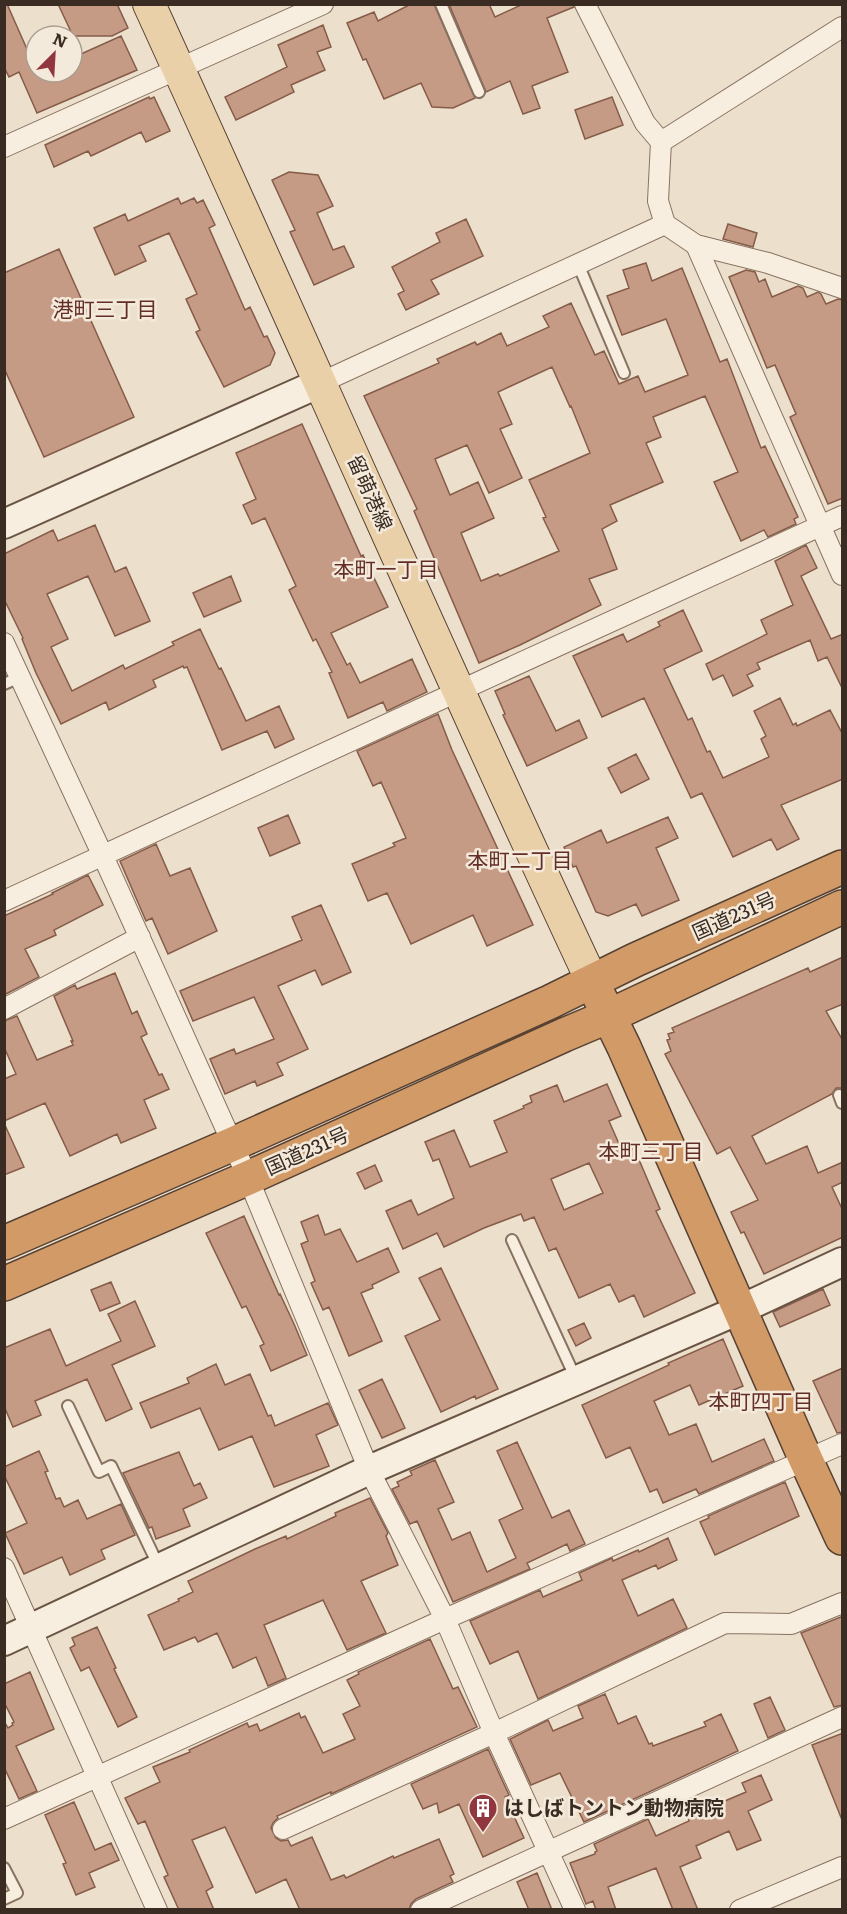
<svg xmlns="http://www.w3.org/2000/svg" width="847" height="1914" font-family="Literata,'Noto Sans JP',serif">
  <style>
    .building { fill: #c69b85; stroke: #855c49; stroke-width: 1.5; fill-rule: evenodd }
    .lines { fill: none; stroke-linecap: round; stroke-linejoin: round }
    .lane-casing { stroke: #887261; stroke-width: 14 }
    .street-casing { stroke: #887261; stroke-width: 22 }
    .secondary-casing { stroke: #6a5444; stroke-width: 32 }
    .primary-casing { stroke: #564134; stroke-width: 34 }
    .highway-casing { stroke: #564134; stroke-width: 36 }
    .lane { stroke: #f7eedf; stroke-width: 10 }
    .street { stroke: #f7eedf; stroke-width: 20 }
    .secondary { stroke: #f7eedf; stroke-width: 28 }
    .primary { stroke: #ead0a8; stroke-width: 32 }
    .highway { stroke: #d29a66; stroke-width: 33 }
    .labels { text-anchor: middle; stroke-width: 5; stroke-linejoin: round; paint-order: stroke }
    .street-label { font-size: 20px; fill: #3a2c23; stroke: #f4eadb }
    .poi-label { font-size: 20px; font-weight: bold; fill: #3a2c23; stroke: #f4eadb; text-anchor: start }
    .neighbourhood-label { font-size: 21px; fill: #632e26; stroke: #f4eadb }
  </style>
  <rect width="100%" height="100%" fill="#ece0cc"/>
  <!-- building -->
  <path class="building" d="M4 4H7L38 74 42 72H72V58L121 36 137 70 37 113 19 72 9 77 4 67Z
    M58 4H117L128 28 112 36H73Z
    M411 4H434L475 98 453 108 432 107 421 83 384 99 366 59 363 60 347 23 374 12 378 21Z
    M449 4H489L495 17 523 4H573L574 7 547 18 568 72 532 86 540 108 523 114 510 81 486 92Z
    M323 25 331 47 317 52 325 70 291 85 294 92 236 120 225 97 287 67 278 45Z
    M149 97 150 99 154 97 170 131 146 142 141 132 91 156 88 151 54 167 45 145Z
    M612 97 623 125 585 139 575 110Z
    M289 172 318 175 333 206 317 213 333 250 344 246 354 267 314 285 290 232 295 230 272 180Z
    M178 198 181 204 194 198 197 203 203 200 215 225 209 228 245 310 250 307 264 337 267 336 275 353 270 365 224 387 196 332 200 330 186 299 197 294 169 233 139 246 146 261 115 275 94 228 125 214 128 221Z
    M466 219 483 256 431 280 439 294 406 310 398 294 404 291 392 267 440 242 436 233Z
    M728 224 757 233 753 247 723 239Z
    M59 249 134 417 44 457 4 368V273Z
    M646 263 652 281 682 268 720 362 727 359 761 448 765 446 798 517 794 519 796 524 768 537 764 530 741 541 714 482 738 472 705 396 653 417 661 437 646 443 663 482 610 505 617 521 602 529 617 569 589 579 601 605 520 645 479 663 414 511 417 509 364 396 439 363 437 359 475 342 477 345 501 333 507 346 549 327 543 316 571 303 595 355 604 351 619 384 638 376 645 392 688 375 666 319 622 335 607 296 629 288 623 270ZM552 367 570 407 571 406 590 453 529 480 546 517 543 518 559 551 500 576 498 574 481 581 461 533 494 518 478 482 450 495 435 459 467 445 489 493 522 478 500 429 512 424 498 392Z
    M746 270 755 272 759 282 765 279 772 297 798 286 803 288 807 297 818 292 821 294 826 304 838 299 843 300V498L828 504 790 417 796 414 775 365 767 368 729 277Z
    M302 424 361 556 363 555 388 607 331 633 347 665 350 663 360 683 412 659 427 692 387 711 383 702 348 718 329 673 332 672 316 639 313 641 289 590 296 586 265 518 252 524 243 505 256 499 236 453Z
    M95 525 115 572 126 567 150 621 115 636 88 576 47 594 68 639 51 647 72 691 123 665 125 669 174 645 172 642 200 629 219 669 221 668 246 721 279 706 294 739 275 748 267 731 222 750 187 667 184 668 183 666 153 680 156 687 109 710 106 702 61 724 36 673 22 639 23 638 4 599V554L53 530 58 541Z
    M806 545 817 568 801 576 831 639 843 634V690L827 657 818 661 810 640 757 663 760 669 747 675 753 686 733 696 723 675 713 680 706 664 767 634 761 620 793 605 775 561Z
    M231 576 241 601 204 617 193 593Z
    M683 610 702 651 664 669 688 720 692 718 707 752 710 751 723 778 769 757 761 739 766 736 754 711 780 698 793 725 796 723 797 726 830 710 843 735V779L781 805 799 839 777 850 771 839 733 857 702 793 691 798 644 698 602 717 573 656 623 634 627 642 660 626 658 622Z
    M529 676 556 731 579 720 587 738 527 766 503 715 505 714 495 691Z
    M438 714 452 750 533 925 487 946 473 915 411 944 387 893 368 901 352 864 395 846 393 843 406 838 381 782 373 786 357 751Z
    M636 754 649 779 621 793 608 768Z
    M288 815 300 843 270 856 258 828Z
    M668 817 678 838 656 848 679 900 642 916 636 904 608 916 596 912 576 866 573 867 564 847 601 830 607 843Z
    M156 844 170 876 190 868 217 931 168 954 152 918 146 921 120 861Z
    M88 875 103 905 54 930 56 935 25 949 39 977 4 995V916L53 894 52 893Z
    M321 905 351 972 322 985 315 970 278 986 308 1049 277 1063 283 1075 257 1086 255 1081 225 1094 210 1059 234 1049 236 1054 274 1039 254 997 193 1021 180 991 302 940 292 917Z
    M843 957V1004L826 1011 843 1041V1088H836L832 1094 752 1136 766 1164 807 1146 818 1173 843 1162V1182L832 1187 843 1211V1237L764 1274 744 1232 741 1233 731 1212 758 1200 730 1147 717 1154 665 1054 671 1051 667 1040 670 1039 668 1034 674 1032 672 1028 808 968 810 972Z
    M115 973 132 1014 137 1011 147 1034 141 1037 159 1075 162 1074 169 1089 144 1100 156 1128 121 1143 117 1134 70 1156 45 1103 4 1121V1079L16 1074 4 1047V1021L17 1016 37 1060 73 1045 71 1041H73L54 996 75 985 77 989Z
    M607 1084 621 1116 609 1121 623 1153 634 1148 660 1209 656 1211 695 1293 644 1317 634 1295 619 1302 610 1284 579 1298 556 1248 549 1251 534 1217 524 1221 521 1214 484 1228 444 1247 437 1233 403 1249 386 1211 411 1200 418 1215 454 1198 439 1159 433 1161 425 1142 454 1130 470 1167 507 1152 494 1121 524 1108 523 1106 532 1102 530 1096 557 1085 564 1102ZM589 1163 603 1193 564 1210 551 1179Z
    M4 1123 24 1167 4 1175Z
    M375 1165 382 1181 365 1189 357 1173Z
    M318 1215 325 1235 340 1229 357 1262 388 1248 399 1272 372 1285 373 1288 361 1293 382 1341 349 1356 329 1307 323 1310 311 1283 315 1281 301 1244 308 1241 301 1222Z
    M244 1216 279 1295 280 1294 294 1324 307 1355 271 1371 260 1346 264 1344 246 1306 242 1308 206 1233Z
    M441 1268 498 1389 476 1399 475 1396 441 1412 405 1336 440 1320 419 1278Z
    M111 1282 120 1303 100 1311 91 1290Z
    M823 1289 830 1305 780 1327 773 1312Z
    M135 1301 155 1346 112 1365 132 1409 106 1421 87 1379 35 1401 41 1415 13 1427 4 1406V1348L50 1329 66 1366 121 1341 108 1314Z
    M584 1323 591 1338 576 1346 568 1330Z
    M723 1339 743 1386 699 1405 690 1385 654 1401 669 1435 696 1424 712 1462 764 1439 774 1461 699 1494 696 1489 663 1503 657 1489 650 1492 630 1447 606 1458 582 1405 669 1365 668 1363Z
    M216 1364 225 1385 250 1374 268 1416 271 1415 275 1426 328 1403 338 1425 316 1435 329 1466 274 1487 252 1436 219 1450 200 1408 151 1428 140 1403 189 1383 187 1378Z
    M843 1368V1432L837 1433 813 1381Z
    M382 1379 405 1428 382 1438 359 1390Z
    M517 1442 552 1518 569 1510 585 1544 570 1551 567 1544 527 1563 530 1569 453 1602 417 1521 410 1524 392 1489 399 1486 397 1482 412 1475 410 1471 435 1460 454 1502 438 1509 452 1540 470 1532 487 1572 516 1558 499 1520 523 1509 497 1451Z
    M39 1451 48 1471 45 1472 56 1499 60 1498 64 1507 78 1500 87 1519 121 1504 135 1535 101 1550 105 1559 70 1575 62 1557 24 1574 5 1533 27 1523 4 1475V1467Z
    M179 1452 194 1486 200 1483 207 1498 183 1509 190 1526 156 1539 152 1527 149 1528 123 1473Z
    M785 1482 799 1516 715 1555 700 1522 709 1518 708 1516Z
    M370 1498 388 1533 386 1536 398 1565 361 1581 386 1633 347 1650 323 1600 264 1625 286 1678 268 1686 256 1657 233 1668 217 1633 198 1642 195 1637 164 1650 148 1615 179 1601 178 1599 193 1592 188 1581 255 1549 286 1536 287 1539 336 1516 335 1513Z
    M668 1538 677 1560 658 1569 656 1565 622 1580 638 1616 673 1599 687 1628 538 1699 518 1651 490 1664 470 1621 540 1590 543 1597 582 1580 579 1573 612 1558 613 1561 638 1550 639 1552Z
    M843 1616V1705L834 1707 801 1633Z
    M97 1627 116 1668 114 1669 137 1717 118 1727 89 1667 81 1671 70 1648 75 1645 72 1638Z
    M430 1639 453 1689 458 1687 477 1727 331 1794V1792L277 1816 278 1818 273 1823 271 1828 276 1838 281 1841 288 1840 291 1846 312 1837 331 1880 344 1875 346 1878 393 1856 394 1858 439 1839 454 1874 450 1876 453 1882 416 1899 411 1904 409 1910H300L286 1879 256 1893 225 1827 192 1840 213 1887 206 1891 214 1910H179L164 1877 168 1875 145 1821 138 1824 125 1798 160 1782 153 1767 190 1752 189 1750 247 1723 249 1727 257 1724 260 1731 299 1713 301 1718 305 1716 323 1753 355 1739 343 1714 360 1706 347 1680 359 1674 358 1672Z
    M30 1672 54 1729 16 1746 37 1791 19 1799 4 1767V1721L8 1728 13 1725 12 1723 14 1722 4 1702V1684Z
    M605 1694 618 1724 636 1716 649 1744 652 1743 653 1746 706 1726 704 1722 721 1714 738 1751 584 1822 560 1773 531 1785 510 1739 548 1720 553 1731 583 1718 578 1706Z
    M770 1697 785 1730 768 1738 754 1704Z
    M843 1733V1819L842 1820 812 1745Z
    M488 1749 509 1795 505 1797 524 1838 483 1857 459 1804 439 1813 437 1803 423 1809 411 1784Z
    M761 1775 772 1800 748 1811 761 1840 737 1850 729 1831 696 1846 701 1858 680 1867 698 1910H673L656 1868 608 1887 616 1910H596L593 1901 586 1904 570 1863 595 1854V1852L597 1851 594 1844 648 1819 656 1836 689 1821 687 1817 746 1792 742 1783Z
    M74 1802 95 1850 111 1843 119 1860 89 1873 95 1887 76 1895 63 1864 66 1863 45 1815Z
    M537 1873 552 1910H529L517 1882Z"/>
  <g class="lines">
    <!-- lane casing -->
    <g class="lane-casing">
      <path id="lane" d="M441 4 479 92
        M578 264 624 373
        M4 684 20 677
        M839 1095 842 1103
        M512 1240 576 1379
        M68 1406 99 1472 111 1466 159 1567
        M4 1868 17 1893 4 1899"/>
    </g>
    <!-- street casing -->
    <g class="street-casing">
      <path id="street" d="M585 4 645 123 661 142 658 201 665 224 696 245 768 263 842 288
        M661 142 842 27
        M4 147 323 4
        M696 245 842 575
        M320 383 665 224
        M4 643 103 856 248 1178 369 1470 445 1619 494 1733 575 1910
        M4 901 459 691 842 516
        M4 1009 140 937
        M4 1568 157 1910
        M4 1819 445 1619 842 1444
        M283 1829 494 1733 725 1623 791 1624 842 1603
        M421 1910 842 1717
        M740 1910 842 1867"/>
    </g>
    <!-- secondary casing -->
    <g class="secondary-casing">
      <path id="secondary" d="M4 524 320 383
        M4 1641 369 1470 739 1310 842 1262"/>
    </g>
    <!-- primary casing -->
    <g class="primary-casing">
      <path id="primary" d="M149 4C298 330 440 657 592 981"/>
    </g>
    <!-- highway casing -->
    <g class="highway-casing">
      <path id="highway" d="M599 996 624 1047 806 1460 842 1538
        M4 1243 233 1144 550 1002 635 960 842 867
        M4 1284 248 1178 564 1035 609 1016 842 907"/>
    </g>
    <!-- lane -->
    <use href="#lane" class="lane"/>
    <!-- street -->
    <use href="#street" class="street"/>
    <!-- secondary -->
    <use href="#secondary" class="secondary"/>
    <!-- primary -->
    <use href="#primary" class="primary"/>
    <!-- highway -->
    <use href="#highway" class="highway"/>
  </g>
  <!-- icons -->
  <defs>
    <g id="building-pin" transform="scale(1.5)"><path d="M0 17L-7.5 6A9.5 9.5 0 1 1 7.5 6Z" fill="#91363e" stroke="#f4eadb"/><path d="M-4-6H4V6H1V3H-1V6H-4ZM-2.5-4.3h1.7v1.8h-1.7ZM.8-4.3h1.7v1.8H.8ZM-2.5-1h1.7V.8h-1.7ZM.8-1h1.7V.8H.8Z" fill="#fff"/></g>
  </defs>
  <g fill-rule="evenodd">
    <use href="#building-pin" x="483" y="1808"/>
  </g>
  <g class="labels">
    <!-- street labels -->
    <g class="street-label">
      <text transform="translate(370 493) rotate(66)" y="7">留萌港線</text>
      <text transform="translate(734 916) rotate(-24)" y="7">国道231号</text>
      <text transform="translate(307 1151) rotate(-24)" y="7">国道231号</text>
    </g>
    <!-- poi labels -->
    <g class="poi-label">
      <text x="504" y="1815">はしばトントン動物病院</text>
    </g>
    <!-- neighbourhood labels -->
    <g class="neighbourhood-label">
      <text x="105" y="317">港町三丁目</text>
      <text x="386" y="577">本町一丁目</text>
      <text x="520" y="868">本町二丁目</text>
      <text x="651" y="1159">本町三丁目</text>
      <text x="761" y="1409">本町四丁目</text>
    </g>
  </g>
  <!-- border -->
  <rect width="847" height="1914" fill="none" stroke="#3a2c23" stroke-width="12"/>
  <!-- north arrow -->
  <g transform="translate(54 54) rotate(24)"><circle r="28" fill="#f4eadb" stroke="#aa9e91" stroke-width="1.5"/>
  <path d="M0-4.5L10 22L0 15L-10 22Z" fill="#91363e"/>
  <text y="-9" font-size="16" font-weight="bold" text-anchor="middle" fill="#3a2c23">N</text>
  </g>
</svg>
